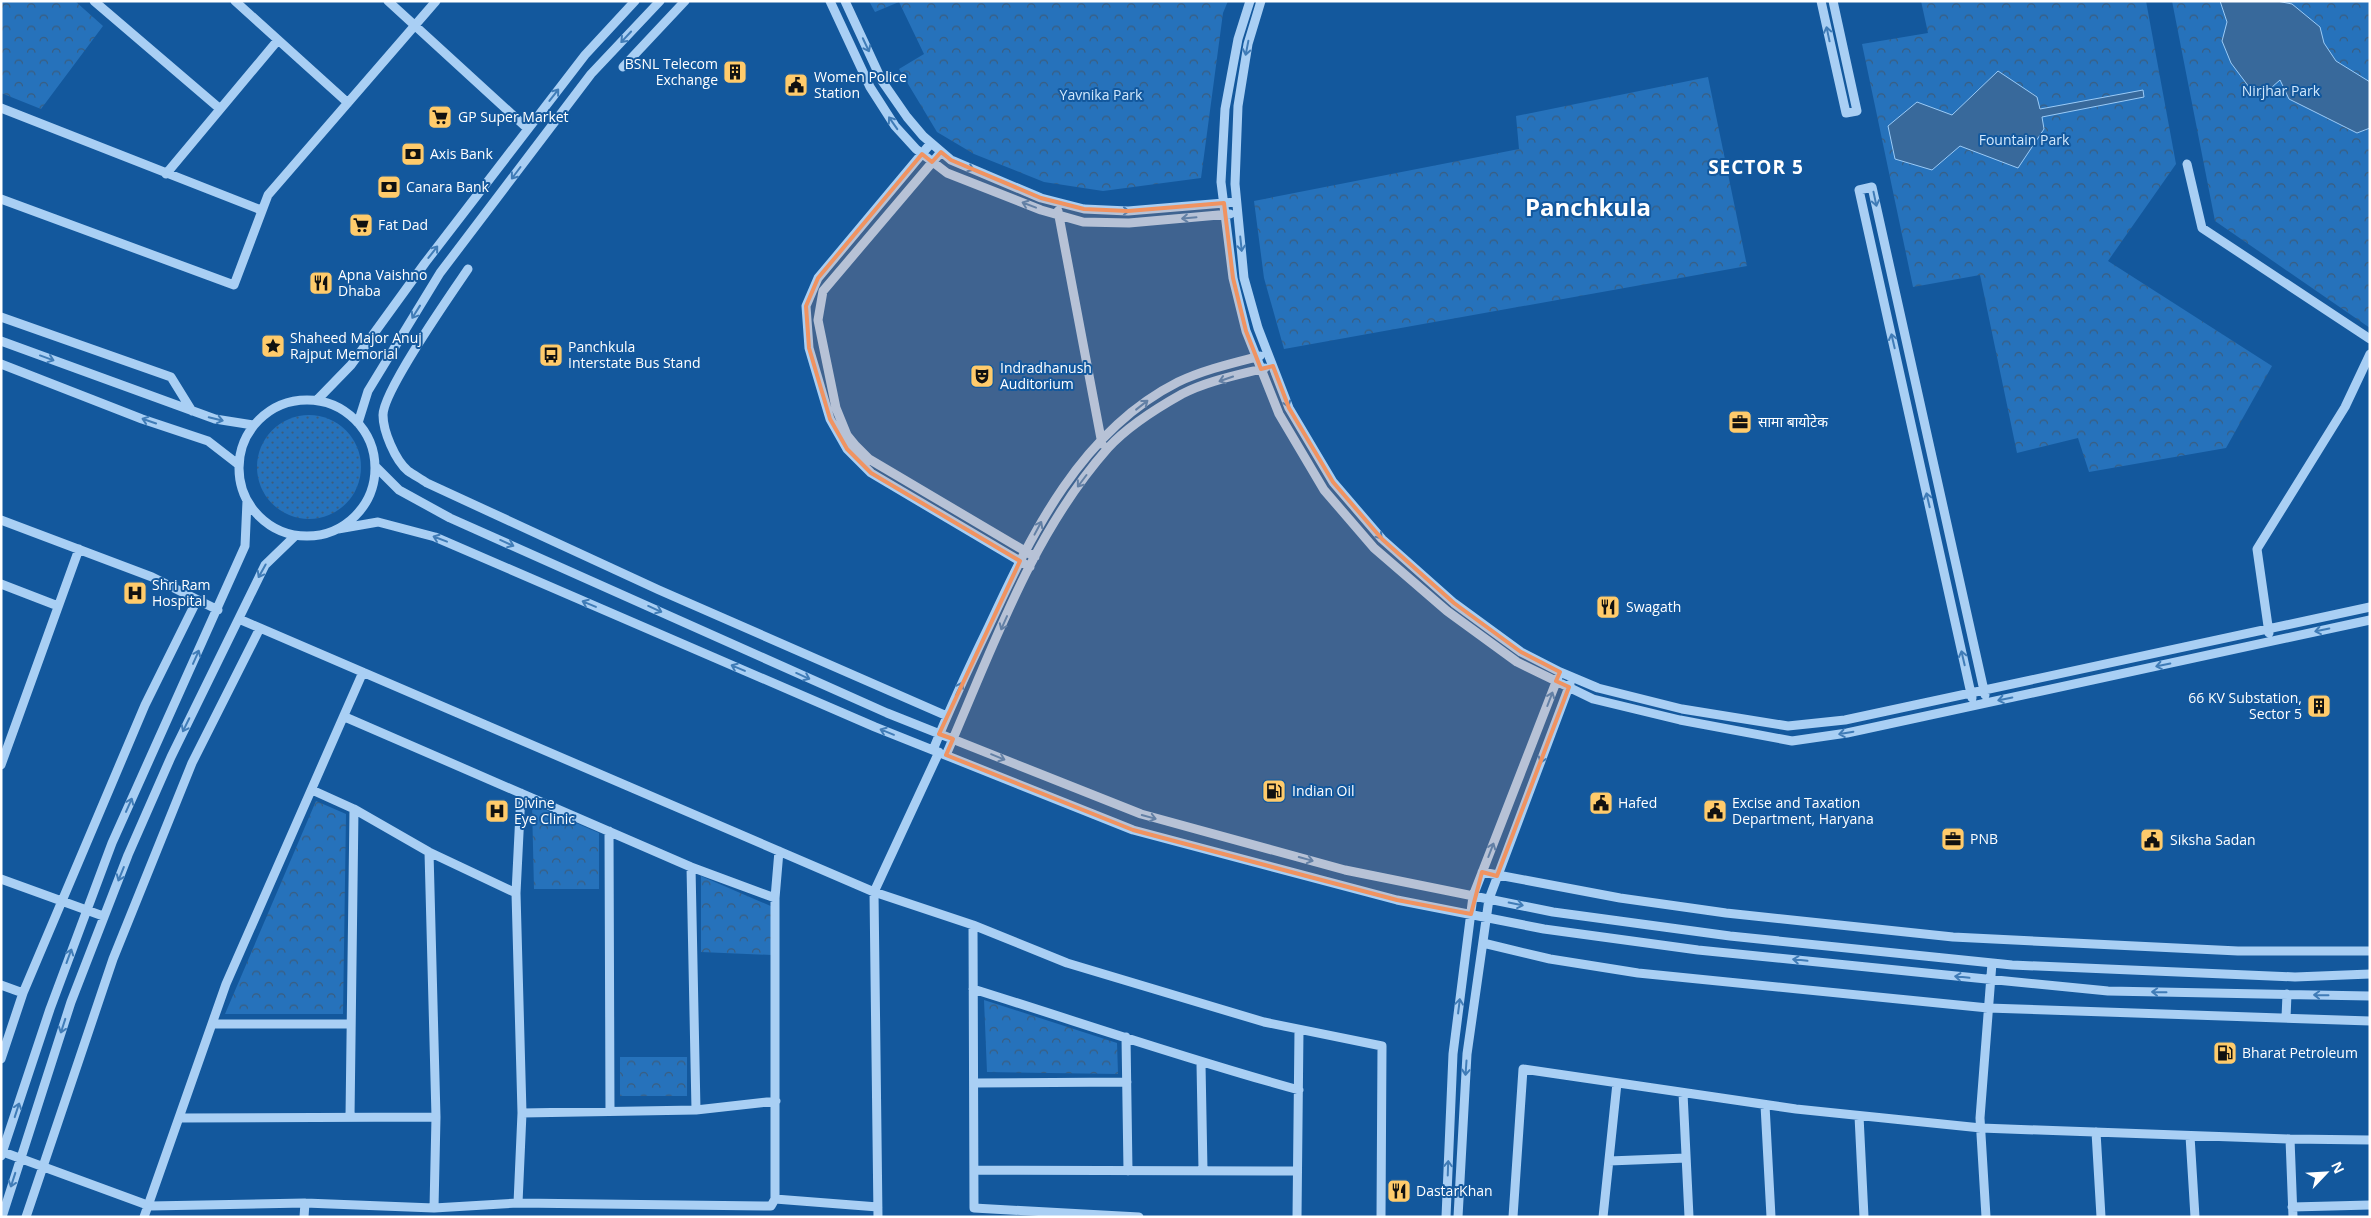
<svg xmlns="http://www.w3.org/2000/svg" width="2371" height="1218" font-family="'Open Sans','Noto Sans Devanagari',sans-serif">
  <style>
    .park { fill: url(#park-crowns) }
    .garden { fill: url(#garden-dots) }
    .water { fill: #38699b; stroke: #9bcbf7 }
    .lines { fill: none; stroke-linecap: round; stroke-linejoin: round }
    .minor { stroke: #a9cff4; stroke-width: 9 }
    .oneway { stroke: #407cb7 }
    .marked { fill: #f09361; fill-opacity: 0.2; stroke: #f09361; stroke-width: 4; stroke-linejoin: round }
    .labels { text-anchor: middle; stroke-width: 4; stroke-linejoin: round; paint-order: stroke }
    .poi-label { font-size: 14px; fill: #fff; stroke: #13589d; text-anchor: start }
    .park-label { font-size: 14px; fill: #d1e8fd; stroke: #13589d }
    .district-label { font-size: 19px; font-weight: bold; letter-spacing: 1px; fill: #fff; stroke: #13589d }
    .town-label { font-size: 24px; font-weight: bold; fill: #fff; stroke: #13589d }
  </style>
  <defs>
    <pattern id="park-crowns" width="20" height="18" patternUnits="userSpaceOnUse" patternTransform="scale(1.25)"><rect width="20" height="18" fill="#2672bb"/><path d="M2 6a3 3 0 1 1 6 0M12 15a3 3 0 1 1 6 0" fill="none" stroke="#3b5d7e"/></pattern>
    <pattern id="garden-dots" width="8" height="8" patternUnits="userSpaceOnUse" patternTransform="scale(1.25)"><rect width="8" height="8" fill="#2672bb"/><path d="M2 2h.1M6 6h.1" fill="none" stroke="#3b5d7e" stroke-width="1.8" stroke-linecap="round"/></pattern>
  </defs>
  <rect width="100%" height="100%" fill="#13589d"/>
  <!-- park -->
  <path class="park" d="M1 1H75L103 26 41 109 1 93Z
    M869 1H1228L1223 13 1201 178 1103 191 1044 182 974 154 937 132 899 69 924 54 899 2 875 12Z
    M1921 1H2146L2176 164 2108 261 2272 366 2226 448 2089 472 2078 438 2017 453 1980 275 1913 287 1862 44 1928 33Z
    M2172 1H2370V328L2215 221Z
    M1708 77 1747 266 1284 349 1264 278 1254 201 1519 149 1516 116Z
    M316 801 346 814 343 1014H225Z
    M532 804 599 833V889H534Z
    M701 876 773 907 772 955 701 952Z
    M984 1000 1117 1043 1118 1074 987 1072Z
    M620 1057H687V1096H620Z"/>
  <!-- garden -->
  <path class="garden" d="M257 467a52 52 0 1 1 104 0a52 52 0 1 1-104 0Z"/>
  <!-- water -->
  <path class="water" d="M2220 1H2277L2292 4 2320 27 2324 43 2336 61 2370 82V128L2357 133 2289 99 2280 80 2264 94 2255 95 2231 63 2222 41 2227 22Z
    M1998 71 2037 97 2040 109 2143 90 2144 97 2042 117 2044 129 2018 168 1960 146 1932 170 1895 159 1888 126 1917 102 1952 115Z"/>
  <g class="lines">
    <!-- minor -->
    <path class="minor" d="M94 1 219 108
      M235 1 348 103
      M388 1 528 129
      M830 1 870 87 895 126 916 149 947 173 1041 210 1083 222 1129 223 1230 214
      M845 1 882 81 907 117 923 136 951 160 1041 198 1084 209 1128 211 1236 202
      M1250 1 1238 39 1225 109 1221 182 1233 278 1246 331 1279 414 1324 490 1374 548 1447 611 1517 662 1593 699 1680 720 1792 741 1847 733 2370 620
      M1261 1 1248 44 1238 106 1235 184 1244 278 1258 328 1289 408 1333 482 1382 539 1454 603 1521 652 1560 672 1598 688 1682 709 1788 726 1845 720 2370 607
      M1821 1 1846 113 1857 111 1833 1
      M623 67 685 1
      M1 108 261 210
      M931 143 818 278 806 306 809 348 830 419 847 449 871 473 1030 567
      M941 152 823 291 818 320 836 408 847 435 856 446 869 459 1035 557
      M2187 164 2202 228 2370 339
      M166 174 278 40
      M1 199 234 285 268 195 436 1
      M1058 211 1102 444
      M468 269C451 294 383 391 383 415 383 431 395 460 408 471 414 475 421 479 427 483L659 590 947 716
      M1 317 171 377 192 411
      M1 341 215 419 253 425
      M1 364 142 419 208 441 239 465
      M239 468a68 68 0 1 1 136 0a68 68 0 1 1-136 0Z
      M317 400 351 365 425 263 585 55 635 1
      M358 423 368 391 440 273 591 74 660 1
      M375 466 399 490 450 518 887 713 1141 814 1345 870 1553 912 1730 936 2012 965 2295 977 2370 974
      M1 520 152 577 218 610
      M338 529 378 522 435 537 875 727 1133 830 1397 900 1544 929 1698 950 1936 974 2108 991 2370 996
      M1 584 58 606
      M239 619 874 892 973 925 1067 963 1264 1022 1382 1046 1381 1217
      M2269 633 2257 549 2345 407 2370 354
      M1972 698 1859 190 1872 187 1985 695
      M345 717 691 867 775 898
      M933 750C950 708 969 667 989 626 1032 533 1081 431 1178 382 1203 370 1233 363 1260 356
      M946 755C992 650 1031 535 1108 448 1128 426 1157 408 1182 394 1207 381 1238 375 1265 368
      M1 765 79 549
      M312 790 354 809 429 852 516 893
      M609 831 610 1111
      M429 852 436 1117 434 1208
      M691 867 696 1110
      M1482 872 1620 898 1726 913 1953 937 2238 951H2370
      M1 879 103 916
      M973 925 974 1208 1139 1217
      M1483 943 1550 959 1638 973 1988 1008 2370 1021
      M1 985 23 993
      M973 989C1082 1023 1189 1060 1299 1090
      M2286 1018 2287 994
      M212 1024H351
      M1126 1037 1128 1171
      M1 1059 23 993 145 705 197 600
      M1201 1064 1203 1170
      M974 1083 1127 1082
      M1683 1093 1689 1217
      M1765 1105 1771 1217
      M522 1113 696 1110 776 1101
      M1859 1116 1864 1217
      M350 1117 354 809
      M181 1118 436 1117
      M2096 1132 2101 1217
      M2190 1136 2195 1217
      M2290 1139 2293 1217
      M3 1152 150 1206 305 1203 434 1208 518 1203 771 1206 775 1199 878 1207
      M1 1156 50 1009 112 843 245 546 247 501
      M1609 1161 1686 1158
      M974 1170 1297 1171
      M775 1199V898L779 851
      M518 1203 522 1113 516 893 521 793
      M2292 1207 2370 1205
      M2 1217 71 1002 128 855 171 757 265 565 295 536
      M26 1217 113 959 192 763 260 628
      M144 1217 226 984 363 672
      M304 1217 305 1203
      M878 1217 874 892 939 752
      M1297 1217 1299 1030
      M1446 1217 1453 1054 1473 896 1558 677
      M1458 1217 1467 1054 1489 899 1570 684
      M1513 1217 1523 1069 1796 1109 1981 1128 2290 1139 2370 1140
      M1603 1217 1617 1083
      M1986 1217 1980 1118 1992 963"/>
  </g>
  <!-- one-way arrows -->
  <defs><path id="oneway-shaft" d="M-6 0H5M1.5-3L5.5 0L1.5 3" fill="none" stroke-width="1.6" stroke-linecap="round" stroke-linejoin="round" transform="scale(1.25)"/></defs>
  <g class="oneway">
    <use href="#oneway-shaft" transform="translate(1828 34) rotate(-102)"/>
    <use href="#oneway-shaft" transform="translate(626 37) rotate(133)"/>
    <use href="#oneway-shaft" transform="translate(866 45) rotate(65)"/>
    <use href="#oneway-shaft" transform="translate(1247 48) rotate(101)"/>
    <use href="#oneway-shaft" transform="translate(554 95) rotate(-52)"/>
    <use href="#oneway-shaft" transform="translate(893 123) rotate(-125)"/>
    <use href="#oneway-shaft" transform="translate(967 167) rotate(23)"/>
    <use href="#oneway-shaft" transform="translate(516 173) rotate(127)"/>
    <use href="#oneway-shaft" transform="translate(1875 199) rotate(78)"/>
    <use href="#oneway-shaft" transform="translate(1029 205) rotate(-159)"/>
    <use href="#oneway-shaft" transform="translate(1122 211) rotate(1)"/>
    <use href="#oneway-shaft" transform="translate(1189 218) rotate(175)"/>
    <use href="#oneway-shaft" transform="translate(1241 244) rotate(84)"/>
    <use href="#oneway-shaft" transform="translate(433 252) rotate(-52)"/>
    <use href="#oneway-shaft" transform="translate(416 312) rotate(122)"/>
    <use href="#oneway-shaft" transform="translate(1893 341) rotate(-103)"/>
    <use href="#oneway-shaft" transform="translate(47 358) rotate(20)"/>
    <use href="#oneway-shaft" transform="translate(1226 379) rotate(161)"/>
    <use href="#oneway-shaft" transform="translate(1286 400) rotate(69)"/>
    <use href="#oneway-shaft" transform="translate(1142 405) rotate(-38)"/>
    <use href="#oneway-shaft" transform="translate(216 419) rotate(14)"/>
    <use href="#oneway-shaft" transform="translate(149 421) rotate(-161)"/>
    <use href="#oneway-shaft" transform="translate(1082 481) rotate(127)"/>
    <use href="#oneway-shaft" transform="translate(1928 500) rotate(-103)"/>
    <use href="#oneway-shaft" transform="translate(1038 528) rotate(-62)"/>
    <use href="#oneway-shaft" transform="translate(1377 533) rotate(49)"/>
    <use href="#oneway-shaft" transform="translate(440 539) rotate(-159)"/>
    <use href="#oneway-shaft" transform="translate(507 543) rotate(24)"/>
    <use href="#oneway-shaft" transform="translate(262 571) rotate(119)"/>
    <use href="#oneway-shaft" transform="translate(589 604) rotate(-157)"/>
    <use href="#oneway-shaft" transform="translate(655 609) rotate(24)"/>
    <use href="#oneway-shaft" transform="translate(1004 623) rotate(114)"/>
    <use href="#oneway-shaft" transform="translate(2322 630) rotate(168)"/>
    <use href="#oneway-shaft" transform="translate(196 657) rotate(-66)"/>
    <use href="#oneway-shaft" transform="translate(1963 658) rotate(-103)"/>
    <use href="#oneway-shaft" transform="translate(2163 665) rotate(168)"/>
    <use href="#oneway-shaft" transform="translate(738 668) rotate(-157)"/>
    <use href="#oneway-shaft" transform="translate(803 676) rotate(24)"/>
    <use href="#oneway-shaft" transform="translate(959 689) rotate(-65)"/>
    <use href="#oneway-shaft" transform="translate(1550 699) rotate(-69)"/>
    <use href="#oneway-shaft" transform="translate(2005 699) rotate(168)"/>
    <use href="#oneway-shaft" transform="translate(186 725) rotate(116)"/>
    <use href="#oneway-shaft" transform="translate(887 732) rotate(-158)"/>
    <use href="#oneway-shaft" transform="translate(1846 733) rotate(170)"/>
    <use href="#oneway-shaft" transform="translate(1543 756) rotate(111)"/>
    <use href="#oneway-shaft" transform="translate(998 757) rotate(22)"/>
    <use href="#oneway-shaft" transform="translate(129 805) rotate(-66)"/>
    <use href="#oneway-shaft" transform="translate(1149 817) rotate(15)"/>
    <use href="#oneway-shaft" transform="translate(1491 850) rotate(-69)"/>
    <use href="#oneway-shaft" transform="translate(1306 859) rotate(15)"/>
    <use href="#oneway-shaft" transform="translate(121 874) rotate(112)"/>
    <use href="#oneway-shaft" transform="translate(1516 904) rotate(11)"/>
    <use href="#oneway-shaft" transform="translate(69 956) rotate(-70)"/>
    <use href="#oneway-shaft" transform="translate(1800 960) rotate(-174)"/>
    <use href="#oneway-shaft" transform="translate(1962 977) rotate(-174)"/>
    <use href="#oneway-shaft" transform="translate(2159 992) rotate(-179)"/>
    <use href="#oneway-shaft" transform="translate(2321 995) rotate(-179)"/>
    <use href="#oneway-shaft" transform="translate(1459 1006) rotate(-83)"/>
    <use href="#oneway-shaft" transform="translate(63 1026) rotate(108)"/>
    <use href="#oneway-shaft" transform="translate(1466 1068) rotate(94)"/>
    <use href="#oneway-shaft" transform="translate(17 1110) rotate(-72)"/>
    <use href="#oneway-shaft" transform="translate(1448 1168) rotate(-88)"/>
    <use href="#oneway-shaft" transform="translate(13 1180) rotate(108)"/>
  </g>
  <!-- marked area -->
  <path class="marked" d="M941 152 951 160 1041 198 1084 209 1128 211 1224 203 1233 278 1246 331 1261 369 1273 366 1289 408 1333 482 1382 539 1454 603 1521 652 1560 672 1556 681 1569 687 1497 876 1482 872 1471 914 1397 900 1133 830 946 755 953 739 939 734 1020 561 871 473 847 449 830 419 809 348 806 306 818 278 922 154 932 162Z"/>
  <!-- icons -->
  <defs>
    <g id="building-square" transform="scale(1.25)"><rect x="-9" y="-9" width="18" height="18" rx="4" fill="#ffcb6b" stroke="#13589d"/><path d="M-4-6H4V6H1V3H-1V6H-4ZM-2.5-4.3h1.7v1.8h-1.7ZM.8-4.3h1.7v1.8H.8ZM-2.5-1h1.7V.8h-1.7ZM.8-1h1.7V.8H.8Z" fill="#111"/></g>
    <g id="civic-square" transform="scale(1.25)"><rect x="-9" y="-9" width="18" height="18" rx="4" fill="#ffcb6b" stroke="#13589d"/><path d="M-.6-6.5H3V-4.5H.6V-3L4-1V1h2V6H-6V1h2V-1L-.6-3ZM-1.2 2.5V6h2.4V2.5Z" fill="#111"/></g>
    <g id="supermarket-square" transform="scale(1.25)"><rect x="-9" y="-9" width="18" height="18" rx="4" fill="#ffcb6b" stroke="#13589d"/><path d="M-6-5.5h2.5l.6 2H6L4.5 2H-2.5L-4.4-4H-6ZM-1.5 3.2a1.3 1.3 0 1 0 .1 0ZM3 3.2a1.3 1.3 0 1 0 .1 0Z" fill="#111"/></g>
    <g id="bank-square" transform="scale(1.25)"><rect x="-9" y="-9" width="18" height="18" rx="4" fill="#ffcb6b" stroke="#13589d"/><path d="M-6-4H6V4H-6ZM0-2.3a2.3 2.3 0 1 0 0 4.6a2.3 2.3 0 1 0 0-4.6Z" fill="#111"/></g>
    <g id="restaurant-square" transform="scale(1.25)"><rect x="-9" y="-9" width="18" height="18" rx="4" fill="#ffcb6b" stroke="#13589d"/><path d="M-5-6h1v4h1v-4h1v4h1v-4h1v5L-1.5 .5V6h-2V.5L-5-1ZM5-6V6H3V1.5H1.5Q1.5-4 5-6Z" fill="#111"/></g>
    <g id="sight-square" transform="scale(1.25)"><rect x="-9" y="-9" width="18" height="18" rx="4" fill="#ffcb6b" stroke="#13589d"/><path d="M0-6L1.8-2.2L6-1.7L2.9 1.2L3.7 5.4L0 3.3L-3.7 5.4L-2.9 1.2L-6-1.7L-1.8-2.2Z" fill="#111"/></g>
    <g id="bus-square" transform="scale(1.25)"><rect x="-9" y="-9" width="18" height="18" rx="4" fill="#ffcb6b" stroke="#13589d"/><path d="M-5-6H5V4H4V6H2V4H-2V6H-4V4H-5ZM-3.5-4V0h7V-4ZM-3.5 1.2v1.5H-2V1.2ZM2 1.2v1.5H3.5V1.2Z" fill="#111"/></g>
    <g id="theatre-square" transform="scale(1.25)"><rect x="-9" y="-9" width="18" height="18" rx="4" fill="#ffcb6b" stroke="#13589d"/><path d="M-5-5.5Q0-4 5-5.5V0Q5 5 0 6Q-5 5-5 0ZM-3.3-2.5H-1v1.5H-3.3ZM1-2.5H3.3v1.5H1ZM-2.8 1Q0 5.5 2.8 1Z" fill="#111"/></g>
    <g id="office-square" transform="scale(1.25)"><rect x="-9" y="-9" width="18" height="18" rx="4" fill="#ffcb6b" stroke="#13589d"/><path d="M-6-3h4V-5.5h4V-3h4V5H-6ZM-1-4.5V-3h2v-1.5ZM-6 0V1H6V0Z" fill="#111"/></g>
    <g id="hospital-square" transform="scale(1.25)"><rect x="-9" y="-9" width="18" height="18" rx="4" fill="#ffcb6b" stroke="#13589d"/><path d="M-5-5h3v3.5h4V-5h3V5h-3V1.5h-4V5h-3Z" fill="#111"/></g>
    <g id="fuel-square" transform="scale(1.25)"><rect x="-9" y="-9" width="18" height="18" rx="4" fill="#ffcb6b" stroke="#13589d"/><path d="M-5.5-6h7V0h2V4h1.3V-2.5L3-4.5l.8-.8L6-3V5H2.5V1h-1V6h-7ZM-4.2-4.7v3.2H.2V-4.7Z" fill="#111"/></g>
  </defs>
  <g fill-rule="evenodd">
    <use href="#building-square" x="735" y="72"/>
    <use href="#civic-square" x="796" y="85"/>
    <use href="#supermarket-square" x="440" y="117"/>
    <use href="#bank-square" x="413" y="154"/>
    <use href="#bank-square" x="389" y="187"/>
    <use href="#supermarket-square" x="361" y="225"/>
    <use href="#restaurant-square" x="321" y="283"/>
    <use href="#sight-square" x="273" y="346"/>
    <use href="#bus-square" x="551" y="355"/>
    <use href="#theatre-square" x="982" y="376"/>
    <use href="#office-square" x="1740" y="422"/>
    <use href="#hospital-square" x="135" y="593"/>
    <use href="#restaurant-square" x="1608" y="607"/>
    <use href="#building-square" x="2319" y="706"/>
    <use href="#fuel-square" x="1274" y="791"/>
    <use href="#civic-square" x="1601" y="803"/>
    <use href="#hospital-square" x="497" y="811"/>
    <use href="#civic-square" x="1715" y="811"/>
    <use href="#office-square" x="1953" y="839"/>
    <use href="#civic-square" x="2152" y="840"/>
    <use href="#fuel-square" x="2225" y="1053"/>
    <use href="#restaurant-square" x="1399" y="1191"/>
  </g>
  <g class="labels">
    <!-- poi labels -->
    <g class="poi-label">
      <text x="718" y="69" text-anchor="end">BSNL Telecom<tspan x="718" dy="16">Exchange</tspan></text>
      <text x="814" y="82">Women Police<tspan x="814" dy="16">Station</tspan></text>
      <text x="458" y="122">GP Super Market</text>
      <text x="430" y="159">Axis Bank</text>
      <text x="406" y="192">Canara Bank</text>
      <text x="378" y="230">Fat Dad</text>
      <text x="338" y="280">Apna Vaishno<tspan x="338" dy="16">Dhaba</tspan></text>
      <text x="290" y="343">Shaheed Major Anuj<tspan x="290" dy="16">Rajput Memorial</tspan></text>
      <text x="568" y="352">Panchkula<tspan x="568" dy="16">Interstate Bus Stand</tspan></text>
      <text x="1000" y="373">Indradhanush<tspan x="1000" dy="16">Auditorium</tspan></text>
      <text x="1758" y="427">सामा बायोटेक</text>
      <text x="152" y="590">Shri Ram<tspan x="152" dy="16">Hospital</tspan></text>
      <text x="1626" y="612">Swagath</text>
      <text x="2302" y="703" text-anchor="end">66 KV Substation,<tspan x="2302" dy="16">Sector 5</tspan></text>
      <text x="1292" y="796">Indian Oil</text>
      <text x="514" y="808">Divine<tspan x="514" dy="16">Eye Clinic</tspan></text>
      <text x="1618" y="808">Hafed</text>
      <text x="1732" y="808">Excise and Taxation<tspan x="1732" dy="16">Department, Haryana</tspan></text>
      <text x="1970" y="844">PNB</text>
      <text x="2170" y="845">Siksha Sadan</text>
      <text x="2242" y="1058">Bharat Petroleum</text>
      <text x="1416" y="1196">DastarKhan</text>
    </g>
    <!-- park labels -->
    <g class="park-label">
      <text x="2281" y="96">Nirjhar Park</text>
      <text x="1101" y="100">Yavnika Park</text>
      <text x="2024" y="145">Fountain Park</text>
    </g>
    <!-- district labels -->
    <g class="district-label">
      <text x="1756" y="174">SECTOR 5</text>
    </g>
    <!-- town labels -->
    <g class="town-label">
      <text x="1588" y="216">Panchkula</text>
    </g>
  </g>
  <!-- border -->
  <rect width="2371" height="1218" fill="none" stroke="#ffffff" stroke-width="5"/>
  <!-- north arrow -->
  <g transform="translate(2326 1173) rotate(65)" stroke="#13589d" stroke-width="4" paint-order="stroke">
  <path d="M0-4L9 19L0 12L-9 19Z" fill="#ffffff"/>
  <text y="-8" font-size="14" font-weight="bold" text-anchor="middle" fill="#ffffff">N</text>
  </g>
</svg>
